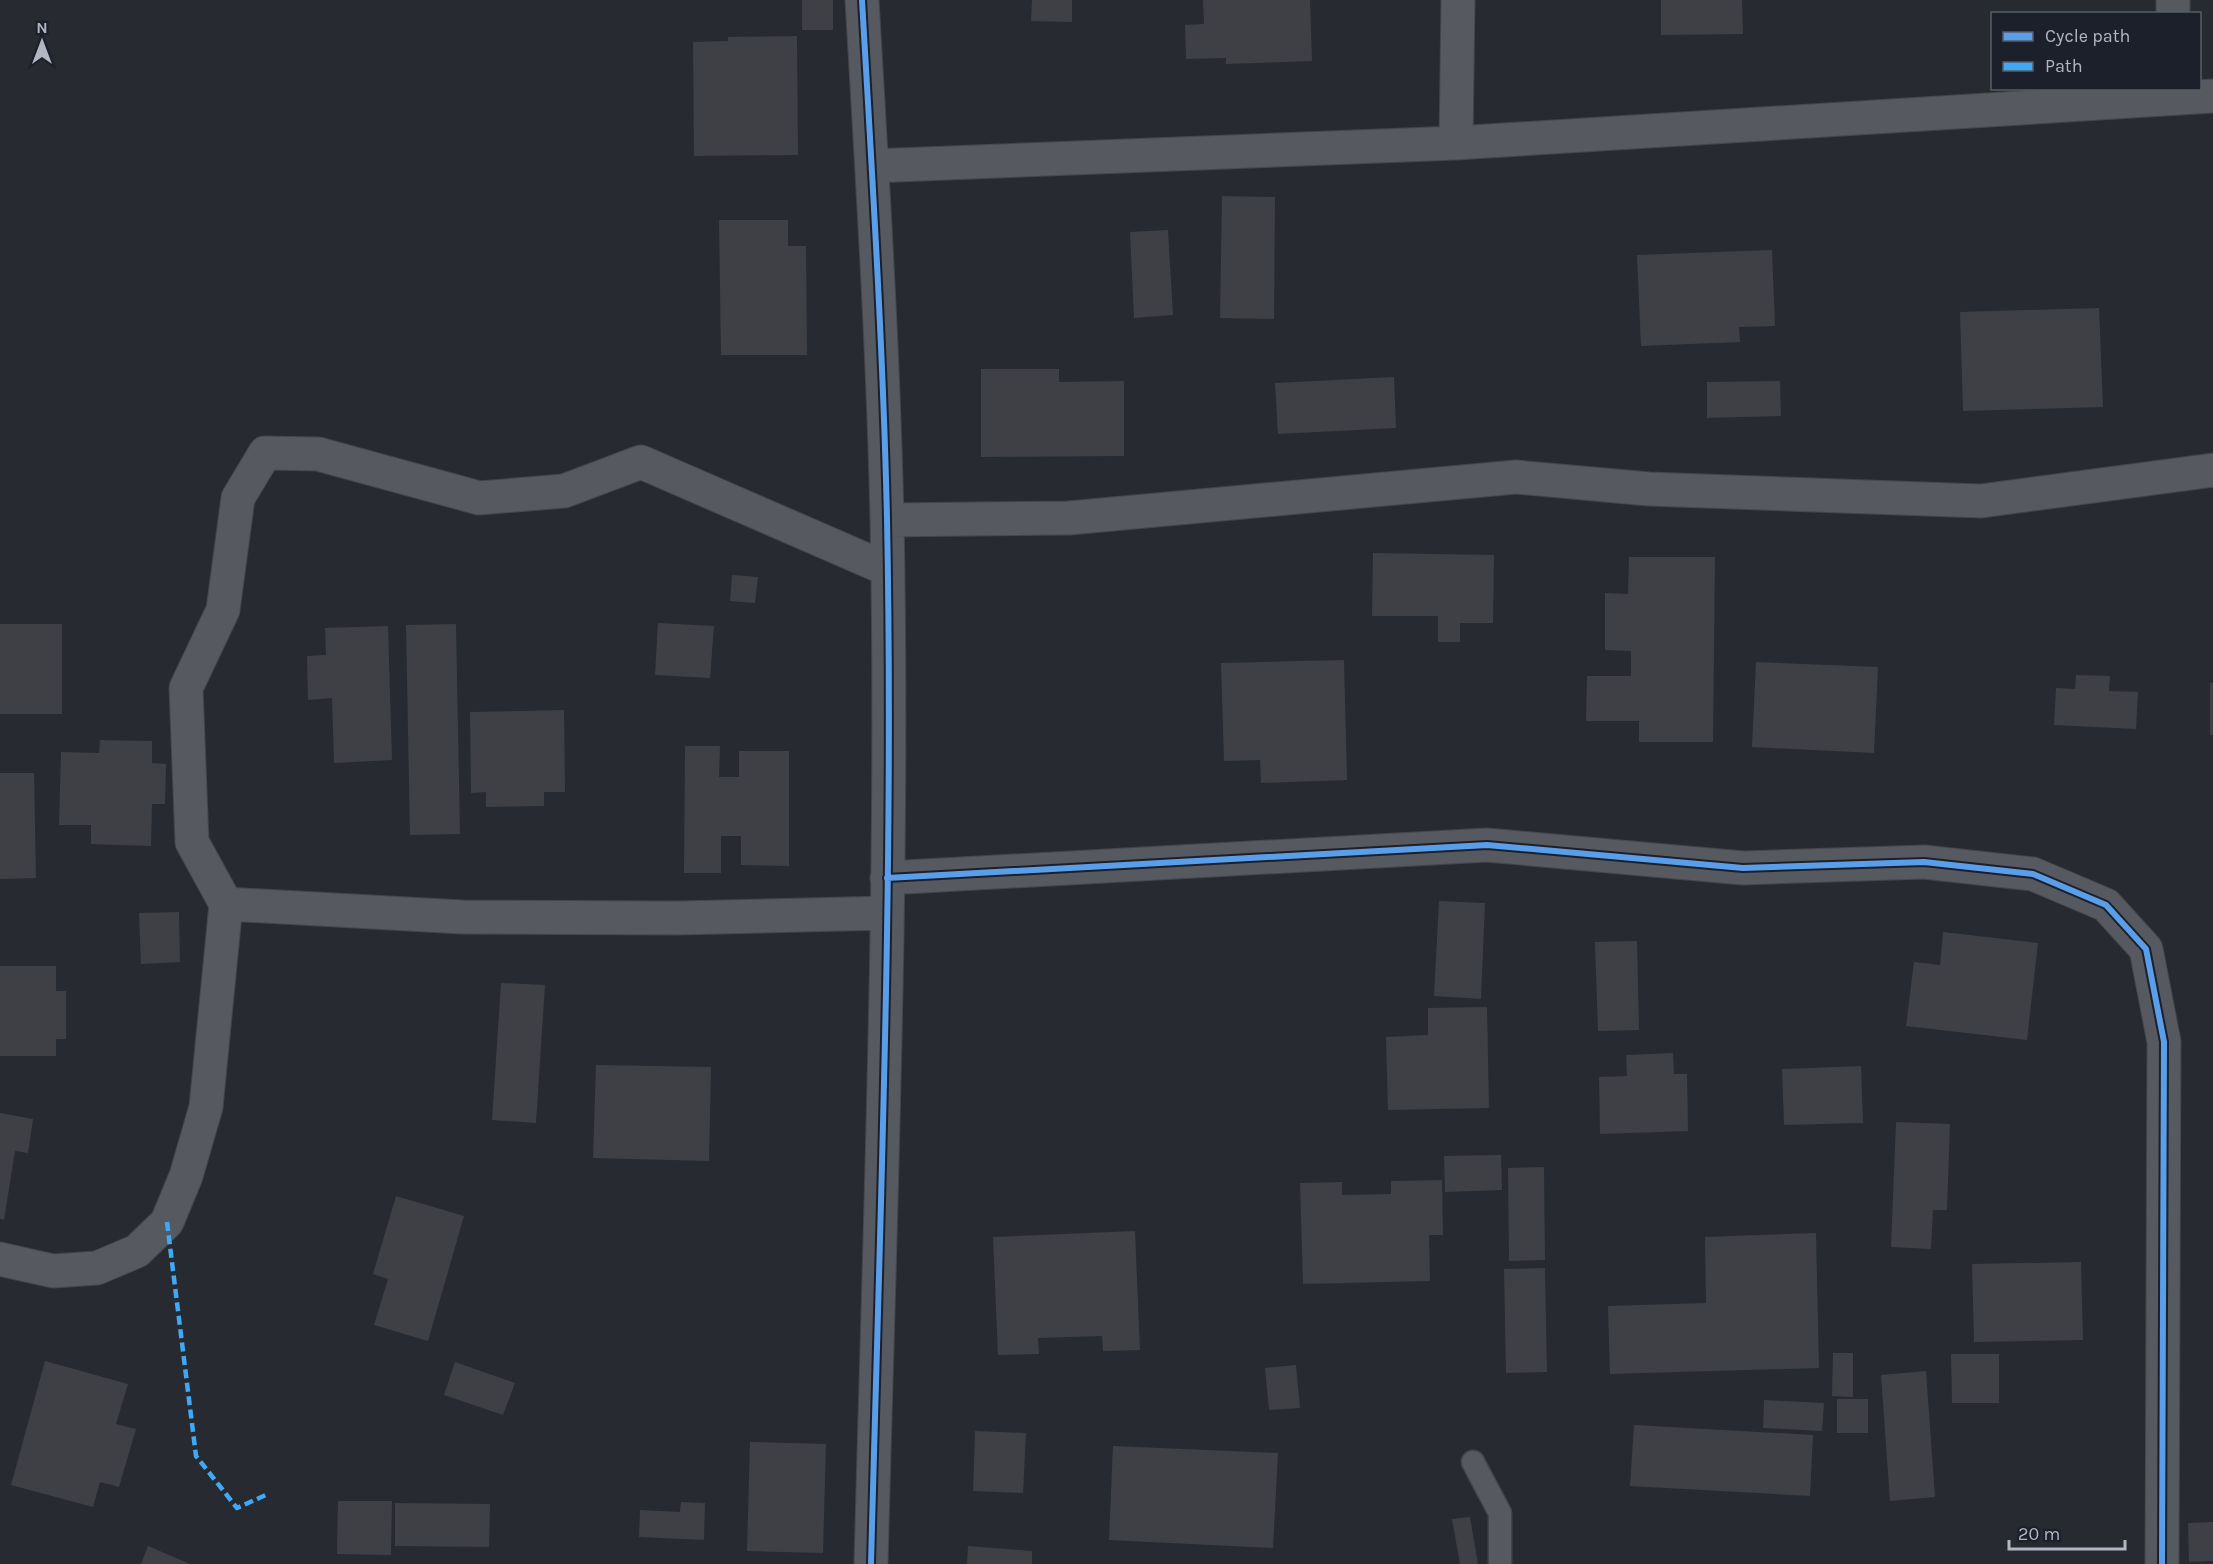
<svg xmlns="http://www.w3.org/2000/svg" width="2213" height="1564" font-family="Karla,sans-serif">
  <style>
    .building { fill: #3e4045 }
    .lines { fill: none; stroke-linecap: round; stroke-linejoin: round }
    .service-casing { stroke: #43454a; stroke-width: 25 }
    .minor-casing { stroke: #43454a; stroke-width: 35 }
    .service { stroke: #56595f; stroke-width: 22 }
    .minor { stroke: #56595f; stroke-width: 33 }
    .quiet { stroke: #3fa9f5; stroke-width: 4.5; stroke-dasharray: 9 4.5; stroke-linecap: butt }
    .cycleway-casing { stroke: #1b202a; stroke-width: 10 }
    .cycleway { stroke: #5a9eea; stroke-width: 6 }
  </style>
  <rect width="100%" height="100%" fill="#272a30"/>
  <!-- building -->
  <path class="building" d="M802 0H833V30H802Z
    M1032 0H1072V22L1031 21Z
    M1203 0H1310L1312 61 1226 64V58L1186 59 1185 25 1204 24Z
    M1661 0H1742L1743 34 1661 35Z
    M797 36 798 155 694 156 693 42 728 41V37Z
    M1222 196 1275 197 1274 319 1220 318Z
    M719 220H788V246H806L807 355H721Z
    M1168 230 1173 315 1134 318 1130 232Z
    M1772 250 1775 326 1739 327 1740 342 1641 346 1637 255Z
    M2099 308 2103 407 1963 411 1960 312Z
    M981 369H1059V382L1124 381V456L981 457Z
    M1394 377 1396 428 1278 434 1275 383Z
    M1780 381 1781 416 1707 418V382Z
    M1373 553 1494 555 1493 623H1460V642H1438V616H1372Z
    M1629 557H1715L1713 742H1639V721H1586L1587 676H1631V651L1605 650V593L1628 594Z
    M732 575 758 577 755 603 730 601Z
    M658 623 714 626 710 678 655 675Z
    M0 624H62V714H0Z
    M456 624 460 834 410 835 406 625Z
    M388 626 392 760 334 763 332 698 308 700 307 656 326 655 325 628Z
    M1344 660 1347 780 1261 783 1260 760 1224 761 1221 663Z
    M1756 662 1878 667 1874 753 1752 747Z
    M2076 675 2110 676 2109 691 2138 692 2136 729 2054 725 2056 688 2075 689Z
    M2210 683H2213V735H2210Z
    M564 710 565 792H544V806L486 807V792L471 793 470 712Z
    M100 740 152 741V763L166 764 165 804H152L151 846 91 844V825H59L61 752 99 753Z
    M685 746H720L719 777H739V751H789V866L741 865V836H721V873H684Z
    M0 773H34L36 878 0 879Z
    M1439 901 1485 903 1481 999 1434 996Z
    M179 912 180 962 141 964 139 913Z
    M1943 932 2038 943 2027 1040 1906 1026 1914 962 1940 965Z
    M1637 941 1639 1030 1598 1031 1595 942Z
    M0 966H56V991H66V1039H56V1056H0Z
    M501 983 545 985 536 1123 492 1120Z
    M1487 1007 1489 1108 1388 1110 1386 1037 1428 1035V1008Z
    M1673 1053 1674 1074H1687L1688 1131 1600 1134 1599 1077 1627 1076 1626 1055Z
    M596 1065 711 1067 709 1161 593 1158Z
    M1861 1066 1863 1123 1784 1125 1782 1069Z
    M0 1113 33 1119 28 1153 15 1151 4 1220 0 1219Z
    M1896 1122 1950 1124 1947 1210H1933L1931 1249 1891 1247Z
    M1501 1155 1502 1190 1445 1192 1444 1156Z
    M1544 1167 1545 1260 1509 1261 1508 1168Z
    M1442 1180 1443 1235H1429L1430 1281 1303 1284 1300 1183 1342 1182V1195L1391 1194V1181Z
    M396 1196 464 1216 428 1341 374 1325 388 1279 373 1274Z
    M1135 1231 1140 1350 1103 1351 1102 1336 1038 1338 1039 1354 998 1355 993 1237Z
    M1816 1233 1819 1368 1610 1374 1608 1306 1706 1303 1705 1237Z
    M2081 1262 2083 1340 1974 1342 1972 1264Z
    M1545 1268 1547 1372 1506 1373 1504 1269Z
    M1833 1353H1853V1397L1832 1396Z
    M1951 1354H1999V1403H1952Z
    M45 1361 128 1384 116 1424 136 1429 119 1487 100 1482 93 1507 11 1485Z
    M455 1362 515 1383 503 1415 444 1395Z
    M1296 1365 1300 1408 1269 1410 1265 1368Z
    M1926 1371 1935 1497 1890 1501 1881 1375Z
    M1837 1399H1868V1433H1837Z
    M1764 1400 1824 1403 1822 1431 1763 1428Z
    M1634 1425 1813 1435 1810 1496 1630 1486Z
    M975 1431 1026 1433 1023 1493 973 1491Z
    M750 1442 826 1444 823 1553 747 1551Z
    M1113 1446 1278 1453 1273 1548 1109 1540Z
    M338 1501H392L391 1555 337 1554Z
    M681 1502 705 1503 704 1540 639 1537 640 1510 680 1512Z
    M395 1503 490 1504 489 1547 395 1546Z
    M1470 1517 1478 1564H1460L1452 1519Z
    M2213 1522V1561L2189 1562 2188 1523Z
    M148 1546 190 1564H141Z
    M968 1546 1032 1551V1564H967Z"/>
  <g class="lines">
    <!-- service casing -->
    <g class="service-casing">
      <path id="service" d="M1473 1462 1500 1513V1564"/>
    </g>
    <!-- minor casing -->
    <g class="minor-casing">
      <path id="minor" d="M862 0C872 173 883 345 887 518 894 867 880 1216 871 1564
        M2173 0V14
        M1456 143 1458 0
        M872 166 1456 143 2213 96
        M887 520 1069 518 1516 477 1649 489 1981 501 2213 470
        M887 878 1487 845 1743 868 1924 862 2033 874 2106 905 2146 949 2164 1042 2162 1564
        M226 904 192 842 186 688 223 610 238 498 265 453 318 454 479 498 564 491 641 462 887 569
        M0 1259 53 1271 97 1268 137 1251 167 1222 186 1176 206 1107 226 904 462 917 678 918 887 913"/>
    </g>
    <!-- service -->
    <use href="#service" class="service"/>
    <!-- minor -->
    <use href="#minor" class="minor"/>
    <!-- quiet -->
    <path class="quiet" d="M167 1222 196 1456 237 1508 268 1494"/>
    <!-- cycleway casing -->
    <g class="cycleway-casing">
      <path id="cycleway" d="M862 0C872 173 883 345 887 518 894 867 880 1216 871 1564
        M887 878 1487 845 1743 868 1924 862 2033 874 2106 905 2146 949 2164 1042 2162 1564"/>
    </g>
    <!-- cycleway -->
    <use href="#cycleway" class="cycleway"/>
  </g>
  <!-- legend -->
  <rect x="1991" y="12" width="210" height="78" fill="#1b202a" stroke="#575c67" stroke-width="1.5"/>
  <rect x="2003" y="32" width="30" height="9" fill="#5a9eea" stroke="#575c67" stroke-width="1.5"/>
  <text x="2045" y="42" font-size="18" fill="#b1b6c2">Cycle path</text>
  <rect x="2003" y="62" width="30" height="9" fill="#3fa9f5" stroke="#575c67" stroke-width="1.5"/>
  <text x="2045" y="72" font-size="18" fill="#b1b6c2">Path</text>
  <!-- north arrow -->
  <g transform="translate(42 42)" stroke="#1b202a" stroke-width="4.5" paint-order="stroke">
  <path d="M0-4.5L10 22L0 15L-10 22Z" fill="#b1b6c2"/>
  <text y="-9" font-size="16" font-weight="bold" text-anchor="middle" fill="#b1b6c2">N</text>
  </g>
  <!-- scale -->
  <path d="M2009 1540v9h116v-9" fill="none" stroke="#b1b6c2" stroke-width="3"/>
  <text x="2018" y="1540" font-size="18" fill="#b1b6c2" stroke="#1b202a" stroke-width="4.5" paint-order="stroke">20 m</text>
</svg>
